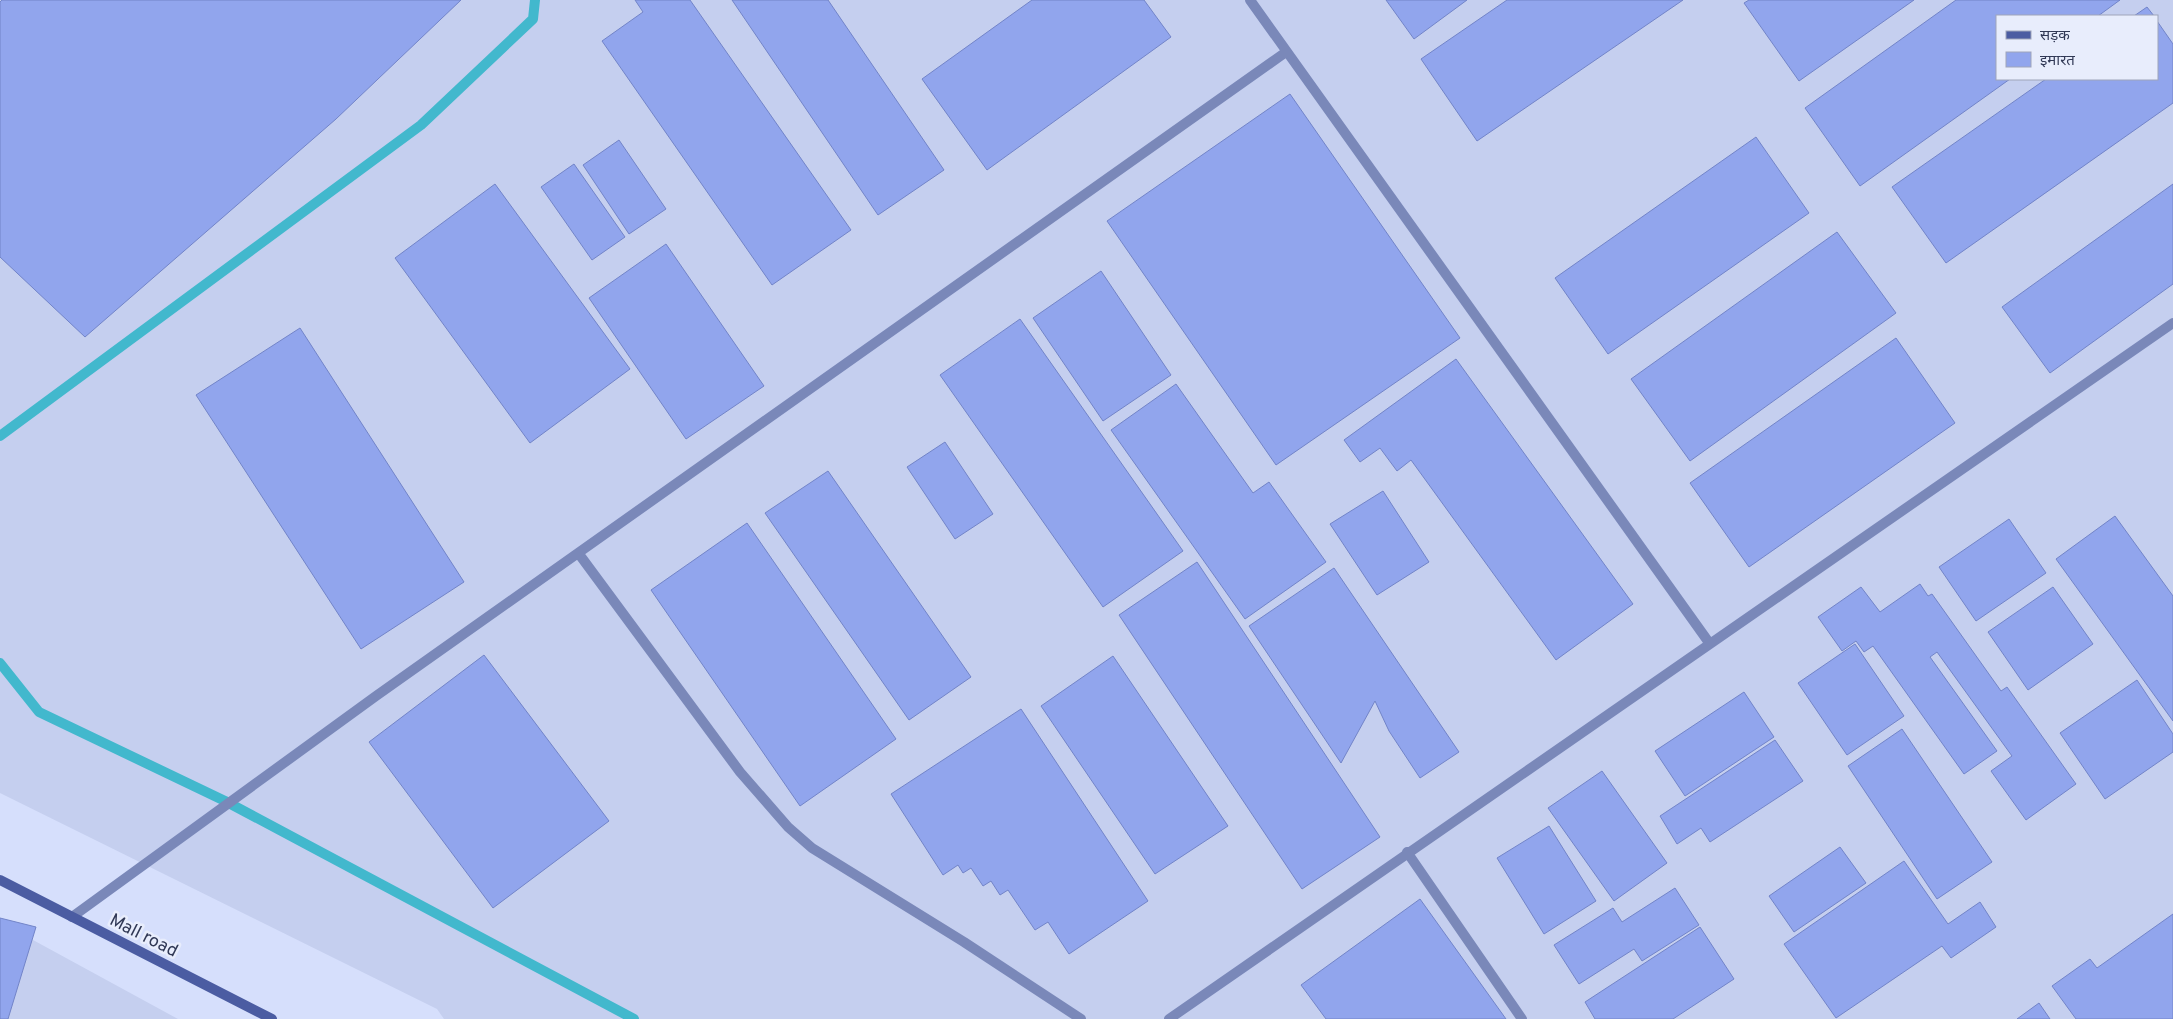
<svg xmlns="http://www.w3.org/2000/svg" width="2173" height="1019" font-family="Overpass,'Noto Sans Devanagari',sans-serif">
  <style>
    .built { fill: #c5cfef; fill-rule: evenodd }
    .lines { fill: none; stroke-linecap: round; stroke-linejoin: round }
    .stream { stroke: #42b8cd; stroke-width: 10 }
    .building { fill: #91a5ed; stroke: #7284c8 }
    .street { stroke: #7a88b9; stroke-width: 10 }
    .secondary { stroke: #4b5ca2; stroke-width: 10 }
    .labels { text-anchor: middle; stroke-width: 5; stroke-linejoin: round; paint-order: stroke }
    .street-label { font-size: 18px; fill: #313956; stroke: #e8edfc }
  </style>
  <rect width="100%" height="100%" fill="#d6dffc"/>
  <!-- built -->
  <path class="built" d="M0 0H2173V1019H444L437 1009 0 793ZM1997 16H2157V79H1997Z
    M0 922 178 1019H0Z"/>
  <g class="lines">
    <!-- stream -->
    <path class="stream" d="M0 436 421 125 533 19 535 0
      M0 663 39 712 225 801 634 1019"/>
  </g>
  <!-- building -->
  <path class="building" d="M2 0H461L336 119 85 337 0 257V2Z
    M635 0H690L851 230 772 285 602 41 643 12Z
    M732 0H828L944 170 878 215Z
    M1032 0H1144L1171 37 987 170 922 79Z
    M1386 0H1467L1414 39Z
    M1507 0H1683L1477 141 1421 59Z
    M1749 0H1914L1799 81 1744 3Z
    M1956 0H2120L2098 16H1997V79H2010L1860 186 1805 108Z
    M2147 7 2154 16H2134Z
    M2157 21 2173 44V103L1946 263 1892 187 2046 79H2157Z
    M1290 94 1460 338 1276 465 1107 221Z
    M1756 137 1809 213 1608 354 1555 278Z
    M619 140 666 209 629 234 583 165Z
    M574 164 625 237 592 260 541 187Z
    M495 184 630 369 530 443 395 258Z
    M2173 184V284L2050 373 2002 307Z
    M1837 232 1896 313 1690 461 1631 379Z
    M666 244 764 386 686 439 589 298Z
    M1101 271 1171 375 1103 421 1033 318Z
    M1020 319 1183 551 1103 607 940 375Z
    M300 328 464 582 361 649 196 395Z
    M1896 338 1955 423 1749 567 1690 483Z
    M1456 359 1633 604 1556 660 1411 460 1397 471 1380 448 1360 462 1344 440Z
    M1176 384 1253 493 1269 482 1326 562 1245 619 1111 430Z
    M945 442 993 514 955 539 907 467Z
    M828 471 971 677 909 720 765 513Z
    M1383 491 1429 562 1377 595 1330 524Z
    M2115 516 2173 596V721L2056 559Z
    M2009 519 2046 573 1976 621 1939 567Z
    M747 523 896 739 800 806 651 590Z
    M1197 562 1380 837 1302 889 1119 615Z
    M1334 568 1459 752 1420 778 1389 731 1375 701 1341 763 1249 626Z
    M1920 584 1928 596 1932 594 2001 691 2007 687 2076 784 2026 820 1991 771 2012 756 1937 652 1930 657 1997 751 1964 774 1873 646 1864 652 1856 641 1842 651 1818 617 1861 587 1880 612Z
    M2053 587 2093 644 2028 690 1988 632Z
    M1855 644 1904 716 1847 755 1798 683Z
    M484 655 609 821 493 908 369 742Z
    M1113 656 1228 826 1155 874 1041 706Z
    M2137 680 2173 734V752L2105 799 2060 733Z
    M1744 692 1774 737 1685 796 1655 751Z
    M1021 709 1148 901 1069 954 1048 922 1035 930 1008 890 1000 895 991 881 983 886 971 868 963 873 958 865 943 875 891 794Z
    M1902 729 1992 862 1937 899 1848 766Z
    M1775 740 1803 781 1710 842 1701 828 1677 844 1660 816Z
    M1602 771 1667 863 1614 901 1548 808Z
    M1549 826 1596 901 1544 934 1497 858Z
    M1840 847 1866 883 1794 932 1769 896Z
    M1904 861 1948 924 1980 902 1996 927 1951 958 1942 946 1836 1018 1784 944Z
    M1675 888 1699 925 1642 961 1634 949 1579 984 1554 945 1613 908 1622 922Z
    M1420 899 1506 1019H1326L1301 985Z
    M2173 914V1019H2076L2052 986 2090 959 2097 968Z
    M0 918 36 927 8 1019H0Z
    M1700 927 1734 979 1673 1019H1595L1585 1002Z
    M2039 1003 2050 1019H2017Z"/>
  <g class="lines">
    <!-- street -->
    <path class="street" d="M1250 0 1710 644
      M579 554 740 772 788 827 812 848 964 942 1081 1019
      M1407 852 1522 1019
      M72 917 376 696 1286 52
      M1169 1019 2173 323"/>
    <!-- secondary -->
    <path class="secondary" d="M0 880 272 1019"/>
  </g>
  <g class="labels">
    <!-- street labels -->
    <g class="street-label">
      <text transform="translate(144 935) rotate(27)" y="6">Mall road</text>
    </g>
  </g>
  <!-- legend -->
  <rect x="1996" y="15" width="162" height="65" fill="#e8edfc" stroke="#9fa5ba"/>
  <rect x="2006" y="31" width="25" height="8" fill="#4b5ca2" stroke="#9fa5ba"/>
  <text x="2040" y="40" font-size="15" fill="#313956">सड़क</text>
  <rect x="2006" y="52" width="25" height="15" fill="#91a5ed" stroke="#9fa5ba"/>
  <text x="2040" y="65" font-size="15" fill="#313956">इमारत</text>
</svg>
